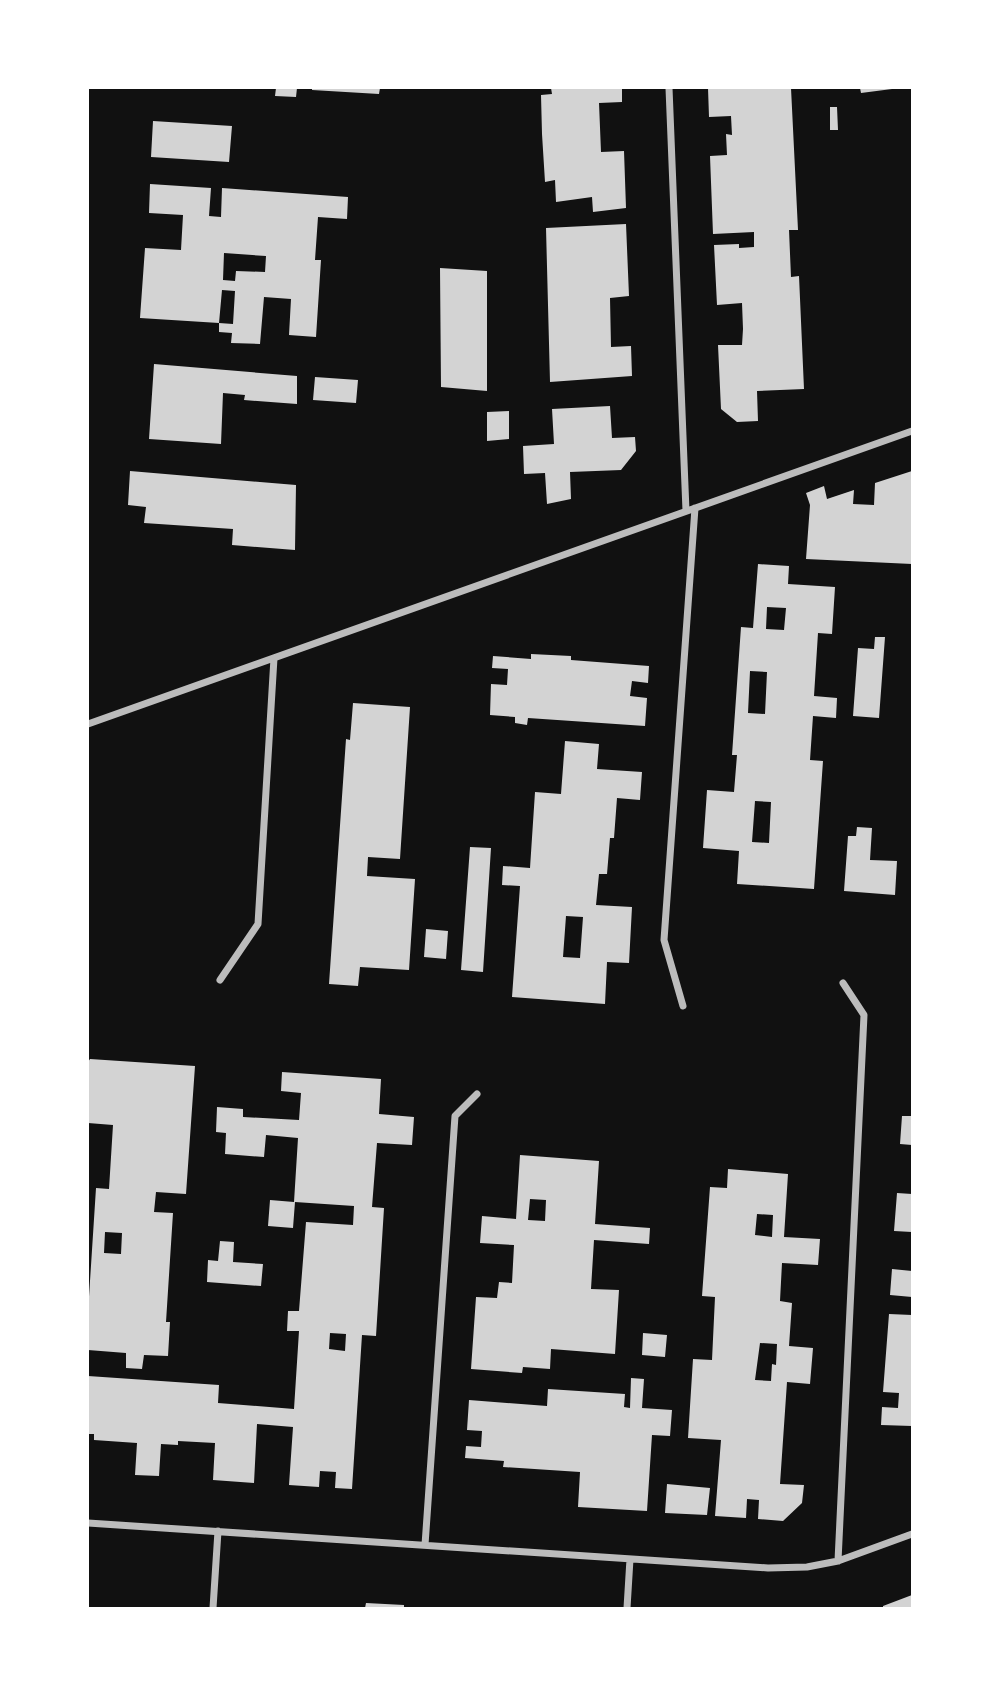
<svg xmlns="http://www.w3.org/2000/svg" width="1000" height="1696" font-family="'Noto Sans',sans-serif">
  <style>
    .building { fill: #d3d3d3; fill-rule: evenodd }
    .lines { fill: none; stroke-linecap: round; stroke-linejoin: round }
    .minor { stroke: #bcbcbc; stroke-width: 7 }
  </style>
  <rect width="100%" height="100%" fill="#111"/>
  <!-- building -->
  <path class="building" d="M276 88H297L296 97 275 96Z
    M312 88H380L379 94 312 90Z
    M551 88H622V102L599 103 601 152 624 151 626 208 593 212 592 197 556 202 555 180 545 182 542 134 541 95 552 94Z
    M708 88H791L798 230H789L791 277 799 276 804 389 757 391 758 421 737 422 721 409 718 345H742L743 329 742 303 717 305 714 245 739 244V248L754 247V232L713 234 710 156 727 155 726 134 732 135 731 116 709 117Z
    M860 88H892V89L861 93Z
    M830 107H837L838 130H830Z
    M153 121 232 126 229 162 151 157Z
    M150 184 211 188 209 216 221 217 222 188 348 197 347 219 318 217 315 260H321L316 337 289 335 291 299 264 297 260 344 231 343 232 333 219 332V323L233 324 235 291 222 290 219 323 140 318 145 248 181 250 183 215 149 213ZM224 253 266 256 265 272 236 271 235 281 223 280Z
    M626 224 629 296 610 298 611 347 631 346 632 376 550 382 546 228Z
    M440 268 487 271V391L441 387Z
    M154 364 297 376V404L244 400 245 395 223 393 221 444 149 439Z
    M315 377 358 380 356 403 313 400Z
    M610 406 612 438 635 437 636 451 621 470 570 472 571 499 547 504 545 473 524 474 523 446 554 444 552 409Z
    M509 411V439L487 441V412Z
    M130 471 296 485 295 550 232 545 233 529 144 523 146 507 128 505Z
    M912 471V564L806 559 810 505 806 493 824 486 827 499 854 490 853 504 874 505 875 483Z
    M758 564 789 566 788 584 835 587 832 634 818 633 814 696 837 698 836 718 813 716 810 760 823 761 814 889 737 884 739 851 703 848 707 790 734 792 737 755H732L741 627 753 628ZM767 607 786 608 784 630 766 629ZM750 671 767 672 765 714 748 713ZM755 801 771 802 769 843 752 842Z
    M875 637H885L879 718 853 716 858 648 874 649Z
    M531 654 571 656V660L649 666 648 683 632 681 630 696 647 698 645 726 528 718 527 725 515 723V717L490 715 491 684 507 685 508 669 492 668 493 656 531 659Z
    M353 703 410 707 400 859 368 857 367 876 415 879 409 970 360 967 358 986 329 984 346 739 350 740Z
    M565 741 599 744 597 769 642 772 640 800 617 798 614 838H610L607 874H599L596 905 632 907 629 963 607 962 605 1004 512 997 520 886 502 885 503 866 530 868 535 792 561 794ZM566 916 583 917 580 958 563 957Z
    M857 827 872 828 870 860 897 861 895 895 844 891 848 836H856Z
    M470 847 491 848 483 972 461 970Z
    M426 929 448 931 446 959 424 957Z
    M90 1059 195 1066 186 1194 156 1192 154 1212 173 1213 166 1322H170L168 1356 144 1355 142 1369 126 1368V1353L88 1350V1312L96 1188 109 1189 113 1125 88 1123V1062ZM105 1232 122 1233 121 1254 104 1253Z
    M282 1072 381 1079 379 1114 414 1117 412 1145 377 1143 372 1207 384 1208 376 1336 362 1335 352 1489 335 1488 336 1472 320 1471 319 1487 289 1485 293 1427 257 1424 254 1483 213 1480 215 1443 178 1441V1445L161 1444 159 1476 135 1475 137 1443 94 1440V1434H88V1376L219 1385 218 1403 294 1409 299 1331H287L288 1311H299L306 1222 353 1225 354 1206 295 1202 293 1228 268 1226 270 1200 294 1202 298 1138 266 1135 264 1157 225 1154 226 1133 216 1132 217 1107 243 1109V1117L299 1120 301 1093 281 1091ZM330 1333 346 1334 345 1351 329 1349Z
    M902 1116H912V1145L900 1144Z
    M520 1155 599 1161 595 1224 650 1228 649 1244 594 1240 591 1289 619 1290 615 1354 551 1349 550 1369 523 1367 522 1373 471 1369 476 1297 497 1298 499 1282 512 1283 514 1245 480 1243 482 1216 516 1219ZM530 1199 546 1200 545 1221 528 1220Z
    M728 1169 788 1174 784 1237 820 1239 818 1265 782 1263 780 1301 792 1303 789 1346 813 1348 810 1384 787 1382 780 1484 804 1485 802 1503 783 1521 758 1519 759 1500 747 1499 746 1518 715 1516 721 1440 688 1438 693 1359 712 1360 715 1297 702 1296 710 1187 727 1188ZM757 1214 773 1215 772 1237 755 1235ZM760 1343 777 1344 776 1365 772 1364 771 1381 755 1380Z
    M897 1193 912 1194V1232L894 1231Z
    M220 1241 234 1242 233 1262 263 1264 261 1286 207 1282 208 1260 218 1261Z
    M892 1269 912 1271V1297L890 1295Z
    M889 1314 912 1315V1426L881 1425 882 1407 898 1408 899 1393 883 1392Z
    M643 1333 667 1335 665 1357 642 1355Z
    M631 1378 644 1379 642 1408 672 1410 670 1436 652 1435 647 1511 578 1507 580 1472 503 1467 504 1461 465 1458 466 1446 481 1447 482 1431 467 1430 469 1400 547 1406 548 1389 625 1394 624 1407 630 1408Z
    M667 1484 710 1488 707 1515 665 1513Z
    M912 1595V1608H883V1606Z
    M366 1603 404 1605V1608H365Z"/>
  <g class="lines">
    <!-- minor -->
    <path class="minor" d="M669 88 686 511
      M88 724 912 431
      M220 980 258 924 274 658
      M683 1006 664 940 695 508
      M88 1523 768 1568 807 1567 838 1561 912 1534
      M425 1545 455 1116 477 1094
      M838 1561 864 1015 843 983
      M213 1608 218 1531
      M627 1608 630 1559"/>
  </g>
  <!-- border -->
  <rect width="1000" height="1696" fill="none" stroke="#ffffff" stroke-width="178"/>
</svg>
